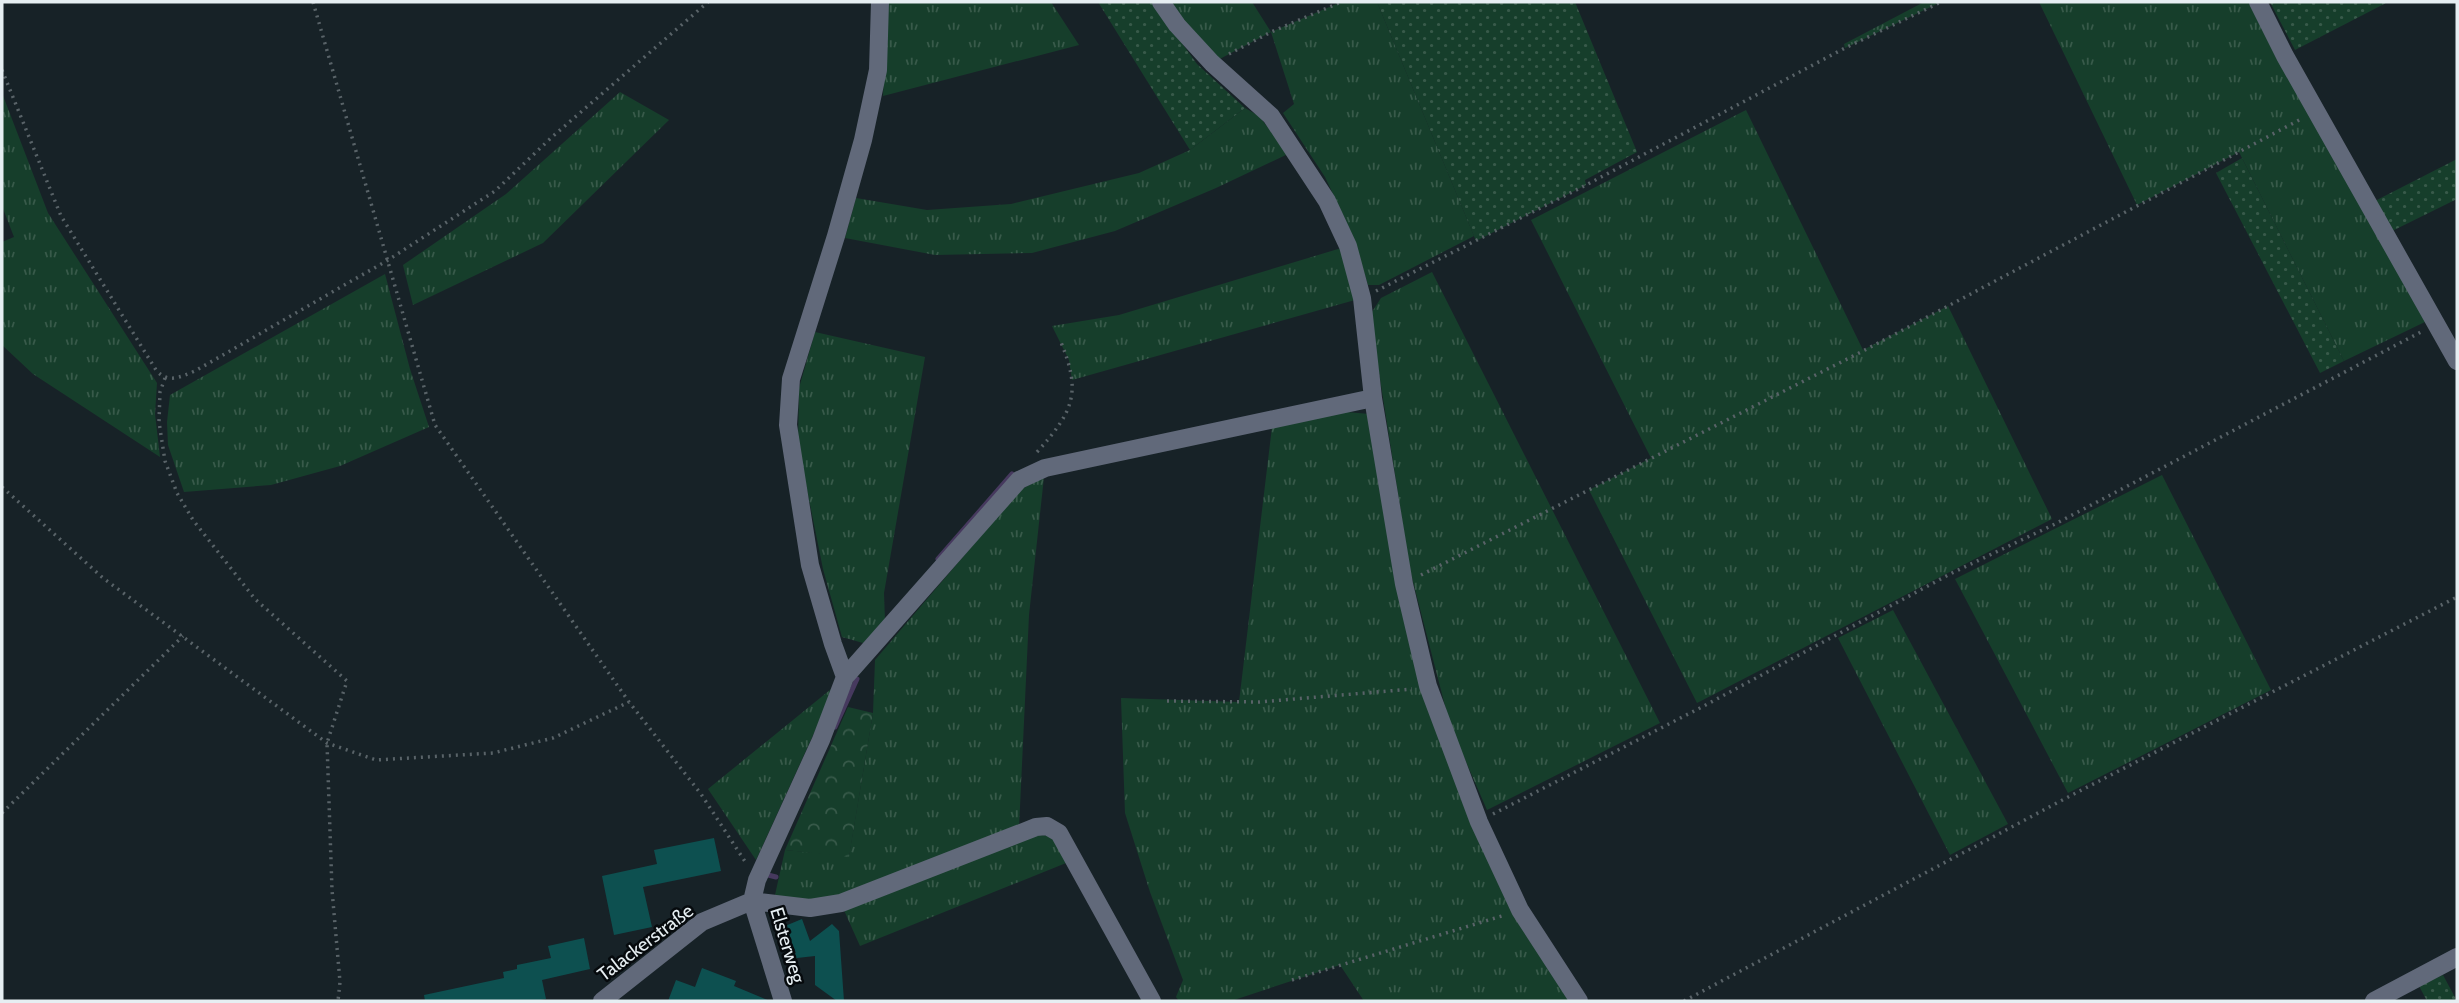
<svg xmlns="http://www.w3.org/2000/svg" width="2459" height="1003" font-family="Cabin,sans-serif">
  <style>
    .grass { fill: url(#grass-tufts) }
    .park { fill: url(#park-crowns) }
    .garden { fill: url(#garden-dots) }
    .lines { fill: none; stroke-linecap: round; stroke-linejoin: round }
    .stream { stroke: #46395e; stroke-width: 5 }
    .building { fill: #0d5050 }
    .path { stroke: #596368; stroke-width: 3.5; stroke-dasharray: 2 5; stroke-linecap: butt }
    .minor { stroke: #61697a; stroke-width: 18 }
    .labels { text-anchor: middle; stroke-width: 5; stroke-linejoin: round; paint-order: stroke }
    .street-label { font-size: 19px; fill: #e6eef2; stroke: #060a0d }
  </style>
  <defs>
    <pattern id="grass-tufts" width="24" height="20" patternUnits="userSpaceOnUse" patternTransform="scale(1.75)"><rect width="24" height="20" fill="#163e2b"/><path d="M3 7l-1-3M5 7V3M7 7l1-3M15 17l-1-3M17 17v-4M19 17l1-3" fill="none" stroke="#385a4a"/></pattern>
    <pattern id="park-crowns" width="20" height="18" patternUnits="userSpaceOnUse" patternTransform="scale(1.75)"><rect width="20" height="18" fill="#163e2b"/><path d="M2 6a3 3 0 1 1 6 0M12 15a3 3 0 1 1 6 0" fill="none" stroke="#385a4a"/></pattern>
    <pattern id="garden-dots" width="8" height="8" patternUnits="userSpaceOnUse" patternTransform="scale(1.75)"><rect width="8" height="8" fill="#163e2b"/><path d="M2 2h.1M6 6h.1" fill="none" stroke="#385a4a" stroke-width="1.8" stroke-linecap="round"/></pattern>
  </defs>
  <rect width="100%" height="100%" fill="#172227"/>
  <!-- grass -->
  <path class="grass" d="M888 2H1051L1079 45 883 96Z
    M1161 2H1252L1271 32 1341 2H1377L1474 236 1379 285H1368L1353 236 1325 177 1283 113 1294 104 1271 32 1212 63Z
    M1924 2H1941L1845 48 1844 44Z
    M2039 2H2254L2427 321 2344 361 2239 152 2137 205Z
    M620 92 669 120 543 243 413 305 403 265 506 194Z
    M2 93 48 213 157 383 155 414 160 457 33 374 2 345V242L14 237 2 206Z
    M1245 108 1259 116 1288 154 1216 188 1115 231 1032 253 935 255 845 238 856 198 927 210 1011 204 1139 173 1190 150Z
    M1746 110 1863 350 1948 306 2052 519 1697 703 1589 490 1651 458 1531 220Z
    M1348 246 1362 298 1072 380 1069 360 1052 326 1119 315Z
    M1432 272 1660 723 1487 810 1450 725 1410 570 1370 315 1381 298Z
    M385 274 410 369 429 427 340 466 271 485 184 492 168 445 167 422 170 395Z
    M815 332 925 357 884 593 885 621 863 643 842 637 823 569 798 445 799 388Z
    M1347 412 1369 414 1417 673 1483 851 1519 919 1570 1001H1364L1340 965 1231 1001H1179L1176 997 1183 980 1150 892 1125 813 1121 698 1239 702 1272 427Z
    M2162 475 2271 690 2068 793 1955 579Z
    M1044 477 1029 615 1019 828 842 898 807 902 775 895 785 850 849 856 873 713 875 660 1020 490Z
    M1893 610 2008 824 1950 855 1838 638Z
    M836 685 756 860 708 789Z
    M1039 835 1054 836 1071 861 860 946 843 908Z"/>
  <!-- park -->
  <path class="park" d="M848 707 873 713 849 857 785 850Z"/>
  <!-- garden -->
  <path class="garden" d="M1098 2H1152L1197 64 1245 108 1190 150Z
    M1377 2H1575L1637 152 1585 180 1586 185 1476 241Z
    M2270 2H2388L2295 50Z
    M2242 158 2344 361 2320 373 2216 173Z
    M2457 159V199L2386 234 2369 204Z
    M2443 975 2457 1001H2427L2419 986Z"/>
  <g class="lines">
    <!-- stream -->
    <path class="stream" d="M938 559 1012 474
      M835 727 857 679
      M768 875 776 877"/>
  </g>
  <!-- building -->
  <path class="building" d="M714 838 721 871 643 887 652 927 614 935 602 876 657 864 654 850Z
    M802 919 810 941 832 924 839 931 844 1001H837L815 985V956L788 959 796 953 785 926Z
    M584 938 590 969 542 980 546 999 536 1001H425L424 995 504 978 503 972 517 969V965L551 958 548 946Z
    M702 968 736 981 734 986 770 1001H668L676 980 695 987Z"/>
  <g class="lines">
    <!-- path -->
    <path class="path" d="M313 2 435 425 629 702 701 794 746 863
      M1229 54 1271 32 1341 2
      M2 70 61 216 156 370C168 384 180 377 195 371L388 260 495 191 552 137 708 2
      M1376 291 1586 185 1845 48 1941 2
      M165 378 160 392 159 422 165 461 177 493 193 520 255 599 347 681 327 743 332 890 340 982 338 1001
      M1037 452C1074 411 1082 392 1060 340
      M2 487 103 578 327 743 376 760 493 753 553 738 629 702
      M1421 575 1863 351 2303 118
      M1167 701 1259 702 1412 689
      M2 813 183 636
      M1493 814 1700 708 1952 573 2055 524 2421 332
      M1292 980 1505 915
      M1684 1001 2070 796 2457 597"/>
    <!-- minor -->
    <path class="minor" d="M1161 2 1177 25 1212 63 1271 116 1327 201 1348 246 1362 298 1373 398 1404 584 1428 686 1479 822 1520 910 1579 1001
      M2258 2 2285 56 2457 361
      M845 677 833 644 810 565 788 425 791 379 836 236 863 140 878 70 880 2
      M602 1001 702 922 752 901 810 908 841 903 1036 827 1047 826 1059 833 1152 1001
      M783 1001 752 901 757 880 821 740 845 677 1019 480 1045 468 1373 398
      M2374 1001 2457 957"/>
  </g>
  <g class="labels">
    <!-- street labels -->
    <g class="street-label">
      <text transform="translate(645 942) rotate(-37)" y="7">Talackerstraße</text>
      <text transform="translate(788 945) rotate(73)" y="7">Elsterweg</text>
    </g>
  </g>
  <!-- border -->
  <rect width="2459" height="1003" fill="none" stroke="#e6eef2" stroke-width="7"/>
</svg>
